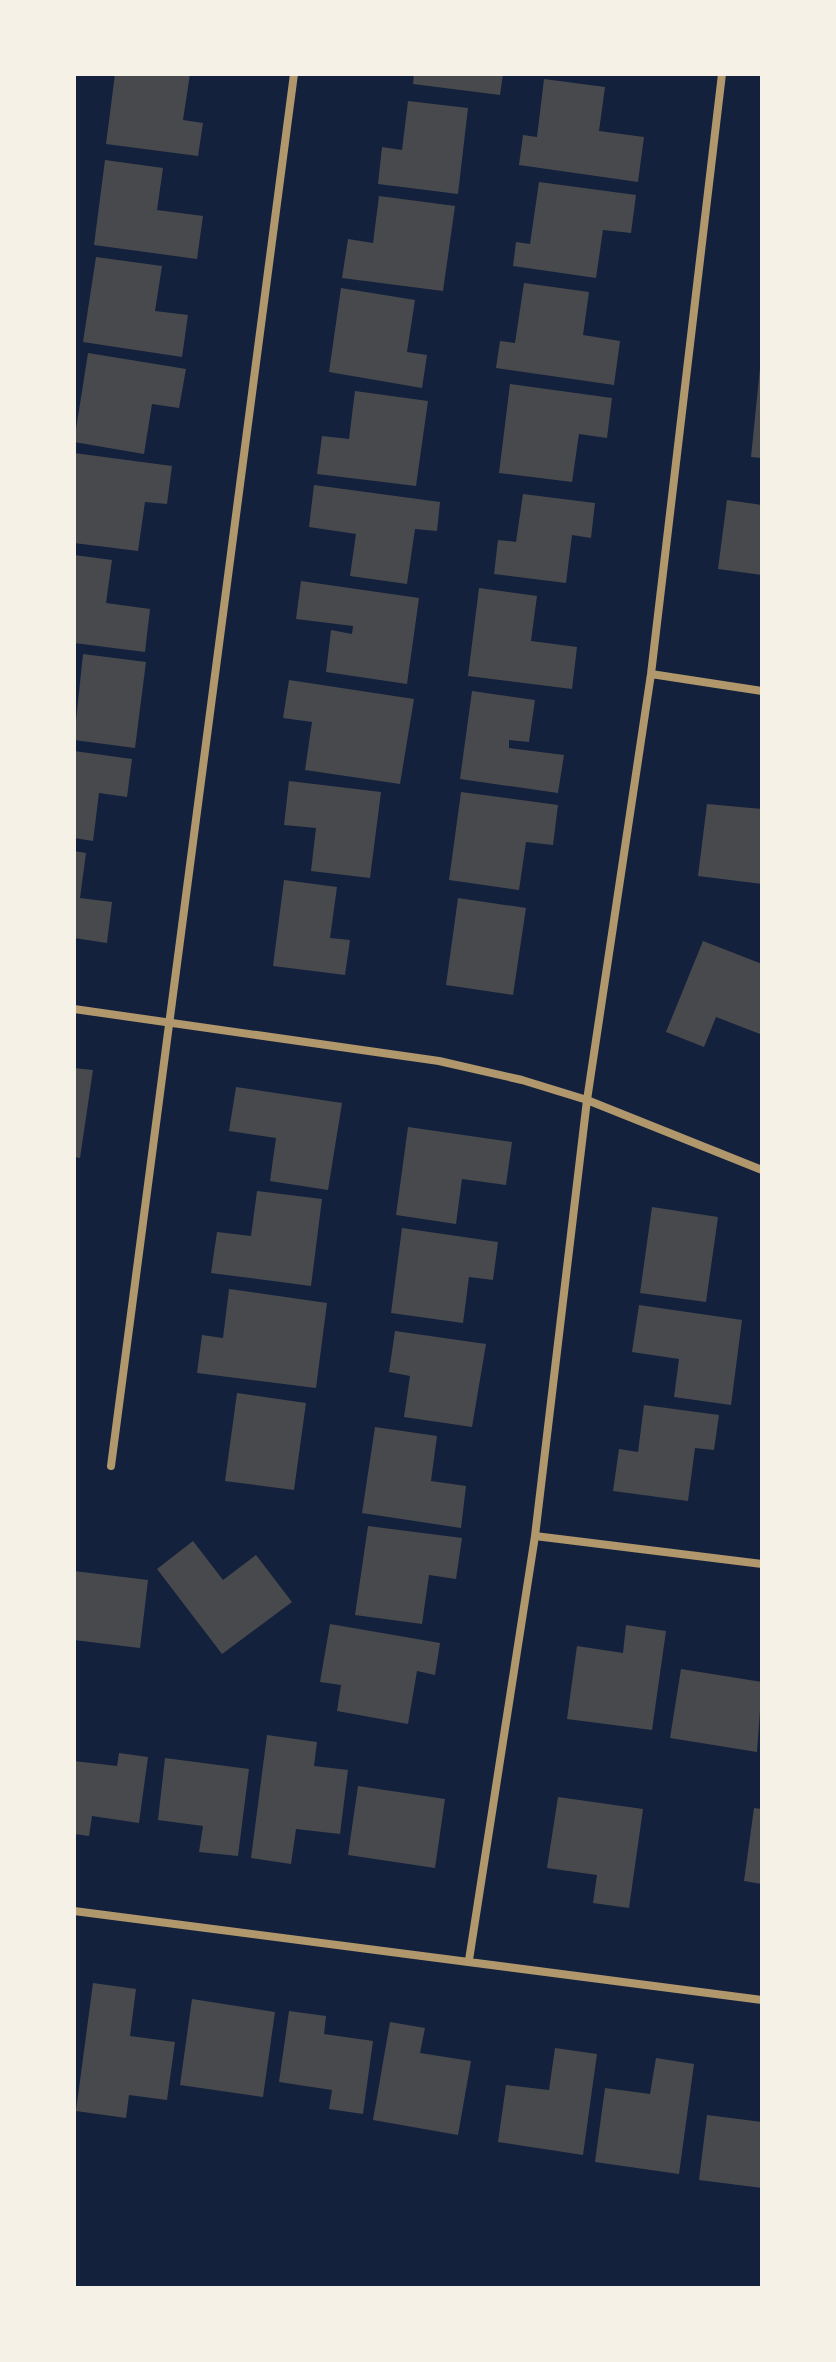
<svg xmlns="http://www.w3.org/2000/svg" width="836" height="2362" font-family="'Archivo Narrow',sans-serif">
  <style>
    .building { fill: #48494c }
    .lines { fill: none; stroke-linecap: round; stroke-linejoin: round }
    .minor { stroke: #b1986c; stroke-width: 8 }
  </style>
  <rect width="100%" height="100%" fill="#14213d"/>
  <!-- building -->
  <path class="building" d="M115 74H190L183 120 203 123 198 156 106 144Z
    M414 74H503L500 95 413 84Z
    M544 79 605 87 599 131 644 137 638 182 519 165 523 135 537 137Z
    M408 101 468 108 458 194 378 184 382 147 402 150Z
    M105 160 163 168 157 210 203 216 197 259 94 245Z
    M539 182 636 195 631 233 603 230 596 278 513 266 516 242 530 244Z
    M379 196 455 206 443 291 342 278 348 239 373 243Z
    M96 257 162 266 155 311 188 315 182 357 83 342Z
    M524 283 589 292 583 335 620 341 614 385 496 368 500 341 515 343Z
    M341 288 415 300 407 352 427 355 422 388 329 372Z
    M88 353 186 369 179 408 152 404 144 454 74 442Z
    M760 368H762V458L751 457Z
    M510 384 612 398 607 438 579 434 572 482 499 473Z
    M355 391 428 401 416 486 317 474 322 436 349 439Z
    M74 453 172 466 167 504 145 502 138 551 74 543Z
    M314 485 440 502 437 531 415 529 407 584 350 576 356 534 309 527Z
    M523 494 595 503 591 538 572 535 566 583 494 574 498 540 516 542Z
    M727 500 762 505V575L718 569Z
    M74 555 112 560 106 603 150 609 145 652 74 643Z
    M301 581 419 598 407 684 326 672 331 630 352 634 353 626 296 619Z
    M479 588 537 596 531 641 577 647 572 689 468 676Z
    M83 654 146 662 135 748 74 740Z
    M289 680 414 699 400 784 305 770 312 722 283 718Z
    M472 691 535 700 529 742 509 740V748L564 755 558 793 460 779Z
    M74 751 132 759 127 797 99 793 93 841 74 838Z
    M289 781 381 792 370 878 311 871 316 828 284 825Z
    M461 792 558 805 553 845 526 842 519 890 449 880Z
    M707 804 762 809V884L698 876Z
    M74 851 86 853 80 898 112 902 107 943 74 938Z
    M284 880 337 887 330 938 350 940 345 975 273 966Z
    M458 898 526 908 513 995 446 985Z
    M703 941 762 964 760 1034 716 1017 704 1047 666 1032Z
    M74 1068 93 1070 80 1158 74 1157Z
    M236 1087 342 1103 328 1190 270 1181 276 1138 229 1131Z
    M408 1127 512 1142 506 1185 462 1179 456 1224 396 1215Z
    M257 1191 322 1199 311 1286 211 1273 217 1232 251 1236Z
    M652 1207 718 1217 706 1302 640 1293Z
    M402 1228 498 1242 493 1280 469 1277 463 1323 391 1313Z
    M229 1289 327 1303 316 1388 197 1373 202 1335 223 1338Z
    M639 1305 742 1320 731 1405 674 1397 679 1359 632 1352Z
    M395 1331 486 1344 472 1427 404 1417 410 1376 389 1372Z
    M237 1393 306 1403 294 1490 225 1481Z
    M644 1405 719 1415 714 1450 695 1448 688 1501 613 1491 619 1449 638 1452Z
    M375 1427 437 1436 431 1481 466 1486 461 1528 362 1513Z
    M368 1526 462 1538 456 1579 429 1575 422 1624 355 1615Z
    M193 1541 223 1580 256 1555 292 1602 222 1654 157 1569Z
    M74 1571 148 1580 140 1648 74 1640Z
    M330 1624 440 1643 435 1675 417 1671 408 1724 337 1711 341 1685 320 1682Z
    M626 1625 666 1631 652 1730 567 1719 577 1646 623 1653Z
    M681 1669 762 1682 757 1752 670 1738Z
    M267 1735 317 1742 314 1766 348 1770 340 1834 296 1829 291 1864 251 1858Z
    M119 1753 148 1757 139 1823 92 1816 89 1836 74 1834V1761L117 1766Z
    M165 1758 249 1769 238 1856 199 1852 203 1826 158 1820Z
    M358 1786 445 1799 435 1868 348 1855Z
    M558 1797 643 1809 629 1908 593 1903 597 1875 547 1868Z
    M754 1808 762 1809V1884L744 1881Z
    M93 1983 136 1989 130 2036 175 2042 167 2100 129 2095 126 2118 76 2111Z
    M192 1999 275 2012 263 2097 180 2085Z
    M289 2011 326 2016 324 2034 373 2041 363 2114 329 2109 332 2090 279 2082Z
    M390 2022 425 2028 420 2053 471 2061 458 2135 373 2120Z
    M555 2048 597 2054 583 2155 498 2142 506 2085 549 2090Z
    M656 2058 694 2064 679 2174 595 2162 605 2088 650 2094Z
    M707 2115 762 2122V2188L699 2180Z"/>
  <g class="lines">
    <!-- minor -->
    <path class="minor" d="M651 674 762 691
      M74 1009 439 1061 522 1080 587 1100 762 1170
      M111 1466 294 74
      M535 1536 762 1564
      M74 1911 762 2000
      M469 1960 535 1536 587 1100 651 674 722 74"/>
  </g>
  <!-- border -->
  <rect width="836" height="2362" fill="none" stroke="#f6f1e7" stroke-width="152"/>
</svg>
